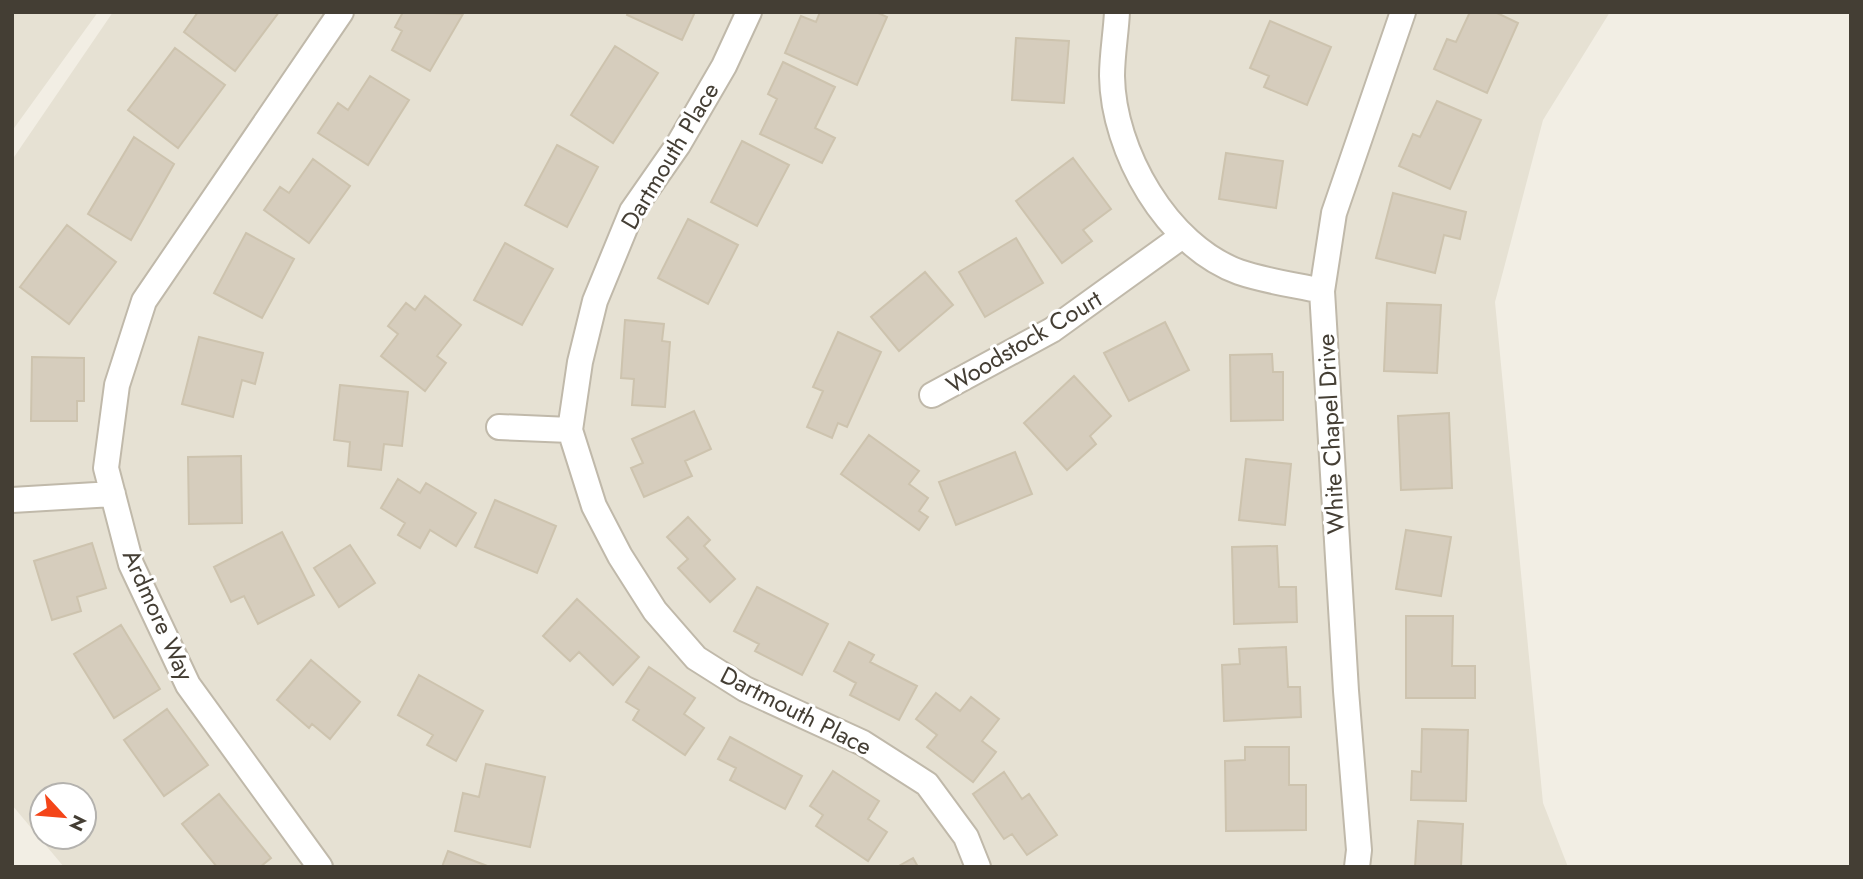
<svg xmlns="http://www.w3.org/2000/svg" width="1863" height="879" font-family="Jost,sans-serif">
  <style>
    .residential { fill: #e6e1d3; fill-rule: evenodd }
    .building { fill: #d6cdbd; stroke: #cdc3ae; stroke-width: 2 }
    .lines { fill: none; stroke-linecap: round; stroke-linejoin: round }
    .minor-casing { stroke: #c0b9aa; stroke-width: 28 }
    .minor { stroke: #fff; stroke-width: 24 }
    .labels { text-anchor: middle; stroke-width: 6; stroke-linejoin: round; paint-order: stroke }
    .street-label { font-size: 24px; fill: #443e34; stroke: #fff }
  </style>
  <rect width="100%" height="100%" fill="#f2eee4"/>
  <!-- residential -->
  <path class="residential" d="M12 12H98L12 131Z
    M113 12H1610L1543 120 1495 302 1543 803 1568 867H64L12 805V160ZM42 795H84V837H42Z"/>
  <!-- building -->
  <path class="building" d="M198 12H279L235 71 184 32Z
    M403 12 463 14 430 71 392 50 402 31 395 27Z
    M628 12H695L682 40 627 15Z
    M820 12H876L887 17 857 85 785 53 801 16 816 22Z
    M1470 12H1495L1518 23 1487 93 1434 69 1447 39 1456 42Z
    M1270 21 1331 47 1307 105 1264 87 1269 76 1250 68Z
    M1016 38 1069 41 1064 103 1012 100Z
    M615 46 658 73 613 143 571 115Z
    M175 48 225 85 178 148 128 110Z
    M783 62 835 87 815 128 835 138 822 163 760 134 777 99 768 94Z
    M370 76 409 100 368 165 318 133 338 103 348 110Z
    M1437 101 1481 120 1450 189 1399 166 1413 134 1420 137Z
    M134 137 174 164 131 240 88 214Z
    M742 141 789 165 757 226 711 202Z
    M557 145 598 167 567 227 525 205Z
    M1226 153 1283 161 1276 208 1219 199Z
    M1073 158 1111 209 1083 230 1092 241 1062 263 1016 201Z
    M313 159 350 186 309 243 264 210 280 187 289 193Z
    M1393 193 1466 212 1460 239 1444 235 1435 273 1376 258Z
    M688 219 738 245 708 304 658 278Z
    M67 225 116 262 69 324 20 287Z
    M246 233 294 259 262 318 214 293Z
    M1016 238 1043 283 985 317 959 272Z
    M505 243 553 269 522 325 474 300Z
    M925 272 953 305 899 351 871 317Z
    M425 296 461 325 437 356 446 363 425 391 381 356 398 334 388 326 406 303 415 310Z
    M1387 303 1441 305 1437 373 1384 371Z
    M625 320 664 324 662 341 670 342 665 407 632 405 634 379 621 378Z
    M1165 322 1189 370 1129 401 1104 353Z
    M838 332 881 352 847 427 838 423 832 438 807 427 823 391 813 387Z
    M199 337 263 353 255 384 242 380 233 417 182 404Z
    M1272 354 1273 372H1283V420L1231 421 1230 355Z
    M32 357 84 358V401H77V421H31Z
    M1074 376 1111 416 1090 436 1096 444 1067 470 1024 423Z
    M340 385 408 392 402 446 384 444 381 470 348 466 350 442 334 440Z
    M694 411 711 449 685 461 692 476 644 497 631 468 643 463 632 439Z
    M1449 413 1452 488 1401 490 1398 416Z
    M869 435 919 471 909 484 928 498 919 511 928 517 919 530 841 474Z
    M1015 452 1032 494 956 525 939 482Z
    M241 456 242 523 189 524 188 457Z
    M1246 459 1291 464 1285 525 1239 520Z
    M398 479 420 493 426 483 476 513 456 546 430 530 420 548 398 535 405 523 381 508Z
    M495 500 556 526 537 573 475 547Z
    M688 517 710 540 704 546 735 579 710 602 678 568 688 559 667 537Z
    M1406 530 1451 537 1441 596 1396 589Z
    M282 532 314 595 258 624 244 596 231 602 214 567Z
    M92 543 106 588 77 597 81 611 52 620 34 561Z
    M350 545 375 583 339 607 314 568Z
    M1277 546 1279 587H1296L1297 622 1234 624 1232 547Z
    M757 587 828 624 802 675 755 651 759 644 734 631Z
    M577 599 639 657 613 685 579 652 570 661 543 636Z
    M1406 616H1453L1452 666H1475V698H1406Z
    M121 625 160 689 114 718 74 654Z
    M849 642 874 655 870 662 917 686 899 720 850 695 856 683 834 671Z
    M1286 647 1288 687H1300L1301 717 1224 721 1222 665 1240 664 1239 649Z
    M311 660 360 702 330 739 312 724 309 728 277 700Z
    M649 667 695 698 684 714 704 728 685 755 633 720 639 710 626 702Z
    M419 675 483 711 456 761 427 745 433 735 398 715Z
    M936 693 960 711 971 697 999 719 982 741 996 752 973 782 927 747 937 735 916 719Z
    M167 709 208 765 164 796 124 740Z
    M1422 729 1468 730 1466 801 1411 800 1412 771 1421 772Z
    M730 737 802 776 785 809 730 780 736 768 718 759Z
    M1245 747H1289V785H1306V830L1226 831 1225 761 1245 760Z
    M486 764 545 777 530 847 455 831 463 793 479 797Z
    M833 771 879 801 868 819 887 832 868 861 816 826 823 815 810 806Z
    M1004 772 1022 799 1029 794 1057 835 1027 855 1012 834 1004 839 973 794Z
    M219 794 271 858 260 867H217L182 824Z
    M1418 821 1463 824 1461 867H1415Z
    M448 851 490 867H442Z
    M913 858 918 867H897Z"/>
  <g class="lines">
    <!-- minor casing -->
    <g class="minor-casing">
      <path id="minor" d="M749 12 724 66 678 145 632 211 595 301 580 362 570 430 594 506 620 556 655 611 696 658 745 689 863 743 927 784 966 837 978 867
        M1117 12C1116 33 1112 55 1112 76 1113 151 1167 246 1239 272 1265 281 1295 285 1322 291
        M932 395 1052 330 1181 237
        M499 427 570 430
        M12 500 113 494
        M320 867 188 685 131 564 106 468 117 385 144 301 341 12
        M1357 867 1359 850 1346 691 1322 291 1334 213 1403 12"/>
    </g>
    <!-- minor -->
    <use href="#minor" class="minor"/>
  </g>
  <g class="labels">
    <!-- street labels -->
    <g class="street-label">
      <text transform="translate(670 156) rotate(-59)" y="8">Dartmouth Place</text>
      <text transform="translate(1024 342) rotate(-31)" y="8">Woodstock Court</text>
      <text transform="translate(1331 434) rotate(-93)" y="8">White Chapel Drive</text>
      <text transform="translate(158 615) rotate(66)" y="8">Ardmore Way</text>
      <text transform="translate(796 711) rotate(27)" y="8">Dartmouth Place</text>
    </g>
  </g>
  <!-- border -->
  <rect width="1863" height="879" fill="none" stroke="#443e34" stroke-width="28"/>
  <!-- north arrow -->
  <g transform="translate(63 816) rotate(116)"><circle r="33" fill="#ffffff" stroke="#b4b2ae" stroke-width="2"/>
  <path d="M0-5L12 26L0 18L-12 26Z" fill="#f44519"/>
  <text y="-10" font-size="19" font-weight="bold" text-anchor="middle" fill="#443e34">N</text>
  </g>
</svg>
